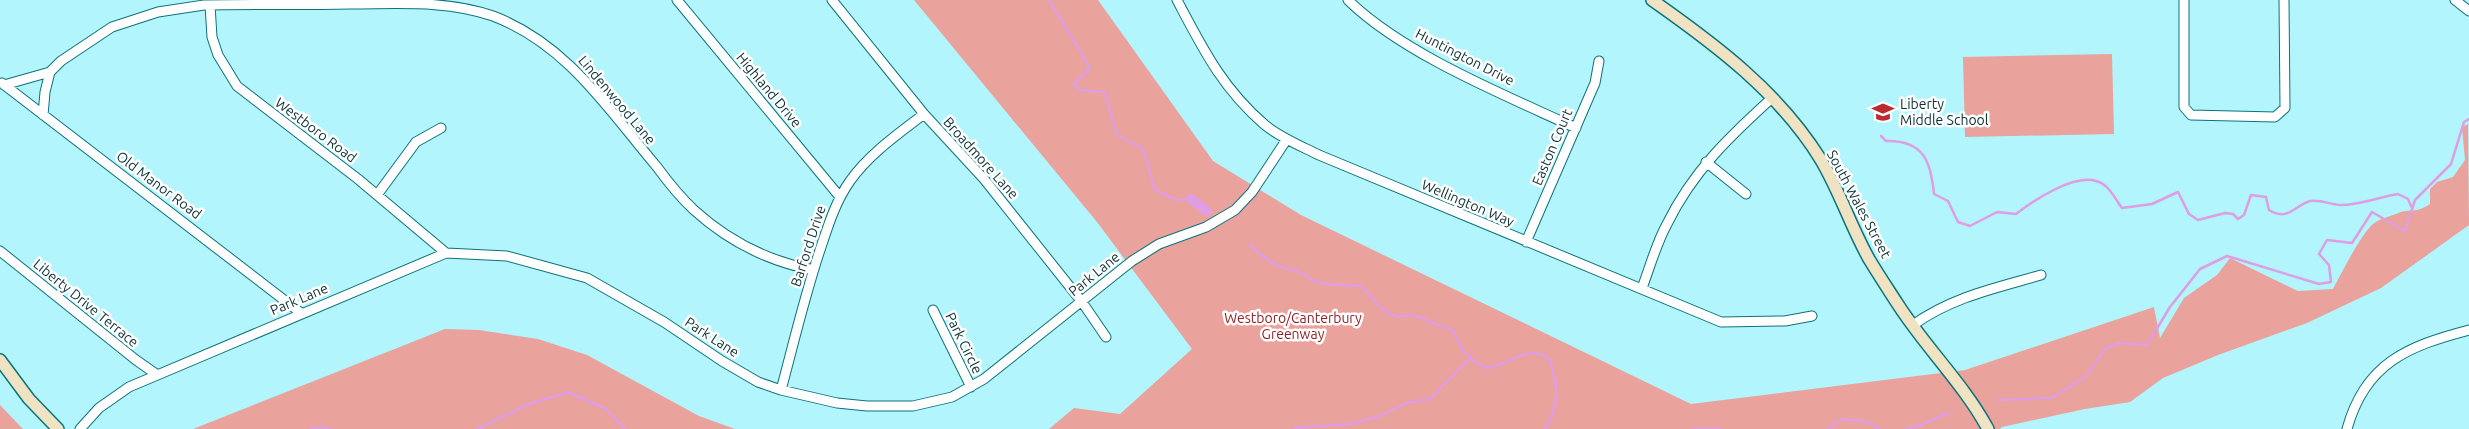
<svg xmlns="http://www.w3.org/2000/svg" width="2469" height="429" font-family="Ubuntu,sans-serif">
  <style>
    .green { fill: #eaa29c }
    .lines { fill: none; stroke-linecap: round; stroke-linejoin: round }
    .stream { stroke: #df9de3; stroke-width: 2.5 }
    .canal { stroke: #df9de3; stroke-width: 10 }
    .street-casing { stroke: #0d727b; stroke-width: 11 }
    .secondary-casing { stroke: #0d727b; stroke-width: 14 }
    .street { stroke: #fff; stroke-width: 9 }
    .secondary { stroke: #f0e3c4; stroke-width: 11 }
    .labels { text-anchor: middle; stroke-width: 5; stroke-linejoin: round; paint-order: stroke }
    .street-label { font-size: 14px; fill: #0b3134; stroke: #fff }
    .poi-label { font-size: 14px; fill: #0b3134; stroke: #fff; text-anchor: start }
    .park-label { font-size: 14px; fill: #942125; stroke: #fff }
  </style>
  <rect width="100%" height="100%" fill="#b2f5fc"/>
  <!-- green -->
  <path class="green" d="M914 0H1098L1213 161 1301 215 1691 404 1965 370 2154 307 2160 338 2184 298 2217 275 2230 258 2298 291 2333 289C2341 274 2361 234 2373 224 2379 219 2391 216 2398 213 2411 208 2415 214 2430 204V189L2437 182 2453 177 2465 160 2462 127 2468 124 2469 225 2381 288 2307 323 2218 355 2163 378 2130 402 2085 409 2002 427 2000 429H1049L1074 408 1120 414 1192 349 1097 222Z
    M2112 54 2114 134 1965 137 1963 57Z
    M445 329 479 330 538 339 587 355 699 416 735 429H193Z
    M0 405 23 429H0Z"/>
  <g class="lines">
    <!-- stream -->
    <path class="stream" d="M1049 0 1090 68 1074 84 1078 90 1105 92 1117 135 1143 149 1155 190 1177 200 1191 199
      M1881 136 1886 141C1924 140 1931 162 1934 194L1948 201 1958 222 1970 226 1997 212 2016 214C2033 201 2073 174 2096 181 2109 184 2115 199 2122 208L2152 204 2178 192 2189 214 2198 220 2225 213 2233 214 2238 219 2244 215 2251 195 2266 197 2269 210C2288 222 2295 205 2310 201 2321 199 2331 205 2341 205 2360 205 2379 197 2398 194L2408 199 2412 208
      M1250 245C1266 261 1275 266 1297 271 1304 273 1310 280 1317 282 1331 286 1346 285 1361 286L1384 311 1397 317C1422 310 1429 326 1453 330 1460 349 1467 358 1486 368 1511 365 1524 344 1549 358 1558 385 1561 404 1545 429
      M1999 400 2052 398 2086 376 2106 348 2119 343 2147 345 2170 307 2200 269 2227 256 2319 284 2331 282 2329 265 2319 254 2327 240 2352 243 2372 212 2405 231 2415 200 2451 164 2464 122 2469 119
      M1294 428 1351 424 1383 415 1406 403 1430 399 1469 359
      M311 429 322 427 330 429
      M477 429 532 403 568 392 606 409 625 429
      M1693 429H1722
      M1828 429 1842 419 1867 422 1880 429
      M1906 429 1921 425 1948 413"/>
    <!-- canal -->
    <path class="canal" d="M1191 199 1207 211"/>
    <!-- street casing -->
    <g class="street-casing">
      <path id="street" d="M677 0 840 197
        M832 0 924 114 984 179 1082 302 1106 337
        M1177 0C1203 49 1222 88 1265 125 1281 138 1301 146 1319 155L1721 322 1785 321 1812 316
        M1348 0C1403 54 1505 95 1576 128
        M2184 0V107L2191 115 2275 117 2285 108 2284 0
        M2455 0 2469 11
        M210 5 212 37 218 55 237 86 358 179 446 253
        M2 83 301 313
        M4 85 50 72 61 61 112 27 158 12 204 5C253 4 302 5 351 4 399 4 447 0 493 16 567 44 608 109 657 167 668 182 680 197 694 210 728 241 768 261 813 270
        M43 115 45 92 50 72
        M1706 162 1746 194
        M377 195 416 142 441 128
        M1526 242 1595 83 1599 61
        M0 251 136 360 156 374
        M1642 288C1650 267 1656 244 1667 224 1693 171 1730 136 1772 98
        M933 310 971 387
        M1913 325C1952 297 1996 288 2041 275
        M781 390C794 342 805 294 821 247 829 223 836 201 850 181 869 154 898 134 924 114
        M80 429 99 408 129 387 446 253 507 256 587 278 664 322 722 361 758 382 781 390 837 403 867 406H913L952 397 984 379 1132 261 1159 244 1206 227 1235 210 1252 192 1287 139
        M2347 429C2365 363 2408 346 2469 330"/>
    </g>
    <!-- secondary casing -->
    <g class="secondary-casing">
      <path id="secondary" d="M1652 0C1716 45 1779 92 1821 160 1840 192 1851 227 1869 259 1878 274 1888 289 1897 303 1925 347 1963 383 1988 429
        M0 360 29 399 58 429"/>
    </g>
    <!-- street -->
    <use href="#street" class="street"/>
    <!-- secondary -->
    <use href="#secondary" class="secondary"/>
  </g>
  <!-- icons -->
  <defs>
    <g id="school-bare" transform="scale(1.725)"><path d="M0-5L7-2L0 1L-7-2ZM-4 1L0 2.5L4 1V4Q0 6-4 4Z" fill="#bb2b30" stroke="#fff" stroke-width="2.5" paint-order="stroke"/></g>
  </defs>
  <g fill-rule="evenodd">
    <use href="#school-bare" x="1883" y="112"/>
  </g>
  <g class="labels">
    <!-- street labels -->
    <g class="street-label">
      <text transform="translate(1465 57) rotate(27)" y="5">Huntington Drive</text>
      <text transform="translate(769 90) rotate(50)" y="5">Highland Drive</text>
      <text transform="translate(617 100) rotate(50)" y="5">Lindenwood Lane</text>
      <text transform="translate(316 130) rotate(37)" y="5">Westboro Road</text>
      <text transform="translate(1552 147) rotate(-67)" y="5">Easton Court</text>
      <text transform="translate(981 158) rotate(48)" y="5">Broadmore Lane</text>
      <text transform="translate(159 185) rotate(37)" y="5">Old Manor Road</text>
      <text transform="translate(1468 203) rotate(23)" y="5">Wellington Way</text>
      <text transform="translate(1859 204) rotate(62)" y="5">South Wales Street</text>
      <text transform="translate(808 246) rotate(-72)" y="5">Barford Drive</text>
      <text transform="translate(1094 274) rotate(-39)" y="5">Park Lane</text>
      <text transform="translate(299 299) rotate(-23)" y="5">Park Lane</text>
      <text transform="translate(86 303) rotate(39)" y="5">Liberty Drive Terrace</text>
      <text transform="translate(712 337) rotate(33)" y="5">Park Lane</text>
      <text transform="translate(964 343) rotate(64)" y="5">Park Circle</text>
    </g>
    <!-- poi labels -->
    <g class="poi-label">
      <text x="1900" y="109">Liberty<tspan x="1900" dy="16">Middle School</tspan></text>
    </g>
    <!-- park labels -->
    <g class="park-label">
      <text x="1293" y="323">Westboro/Canterbury<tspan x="1293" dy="16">Greenway</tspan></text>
    </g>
  </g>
</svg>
